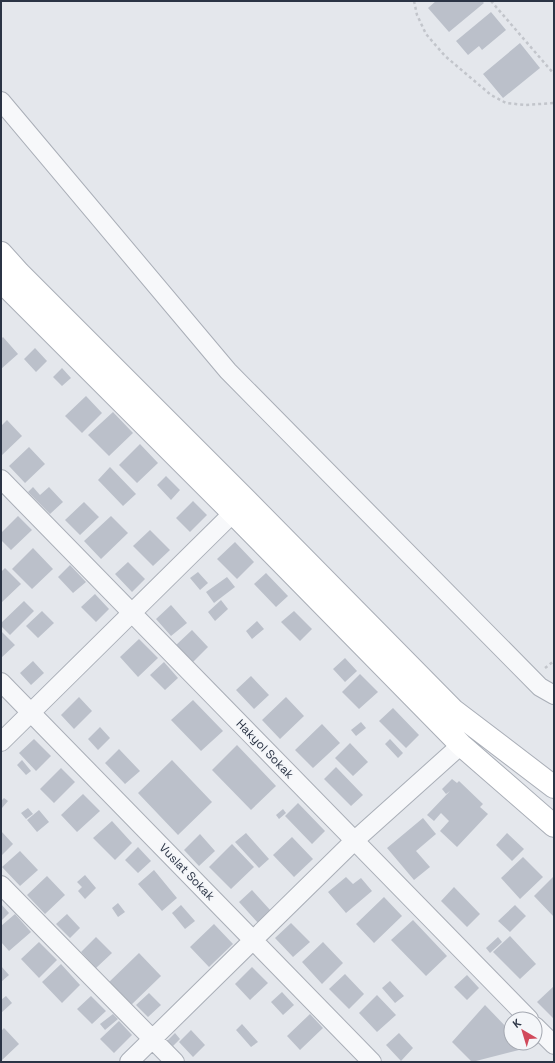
<svg xmlns="http://www.w3.org/2000/svg" width="555" height="1063" font-family="'Space Grotesk',sans-serif">
  <style>
    .building { fill: #bbc0ca }
    .lines { fill: none; stroke-linecap: round; stroke-linejoin: round }
    .minor-casing { stroke: #a9aeb7; stroke-width: 20 }
    .secondary-casing { stroke: #a9aeb7; stroke-width: 24 }
    .path { stroke: #c2c5cb; stroke-width: 2.5; stroke-dasharray: 3 3; stroke-linecap: butt }
    .minor { stroke: #f7f8fa; stroke-width: 18 }
    .secondary { stroke: #fff; stroke-width: 22 }
    .labels { text-anchor: middle; stroke-width: 3.5; stroke-linejoin: round; paint-order: stroke }
    .street-label { font-size: 12px; fill: #2b3445; stroke: #f4f6f9 }
  </style>
  <rect width="100%" height="100%" fill="#e4e7ec"/>
  <!-- building -->
  <path class="building" d="M436 1H482L484 3 449 32 428 8Z
    M491 12 506 30 482 50 479 46 468 55 456 41Z
    M520 43 540 68 503 98 483 74Z
    M3 337 18 354 1 369V339Z
    M35 348 47 361 36 372 24 359Z
    M62 368 71 378 62 386 53 377Z
    M86 396 102 413 82 433 65 416Z
    M113 412 133 433 109 456 88 435Z
    M7 420 22 436 1 456V426Z
    M140 444 158 463 137 483 119 465Z
    M29 447 45 464 25 483 9 466Z
    M110 467 136 494 123 506 98 480Z
    M166 476 180 490 171 500 157 485Z
    M33 487 40 495 49 487 63 502 50 514 28 492Z
    M193 501 207 515 190 532 176 518Z
    M84 502 99 517 80 535 65 520Z
    M18 516 32 530 11 550 1 540V533Z
    M111 516 128 533 101 559 84 541Z
    M150 530 170 550 153 566 133 546Z
    M235 542 254 562 237 579 217 559Z
    M33 548 53 569 32 589 12 569Z
    M128 562 145 579 132 592 115 574Z
    M70 565 86 582 73 593 58 577Z
    M5 568 21 584 1 603V572Z
    M198 572 208 583 200 590 190 578Z
    M266 573 288 596 276 607 254 584Z
    M227 577 235 587 214 603 206 592Z
    M95 594 109 609 96 622 81 607Z
    M221 600 228 609 215 621 208 612Z
    M24 601 34 611 10 635 1 626V623Z
    M171 605 187 623 171 636 156 619Z
    M42 611 54 623 38 638 26 626Z
    M294 611 312 629 300 641 281 622Z
    M257 621 264 629 252 639 246 631Z
    M192 630 208 647 192 663 175 646Z
    M1 631 15 645 1 658Z
    M139 639 158 658 138 677 120 657Z
    M345 658 357 671 345 682 333 669Z
    M33 661 44 673 31 685 20 673Z
    M164 662 178 678 165 690 150 675Z
    M360 674 378 692 359 709 342 692Z
    M251 676 269 695 254 709 236 690Z
    M79 697 92 711 74 729 61 715Z
    M286 697 304 716 280 739 262 720Z
    M193 700 223 731 201 751 171 720Z
    M393 708 419 735 406 748 379 721Z
    M361 722 366 728 356 736 351 730Z
    M322 724 340 743 313 768 295 750Z
    M100 727 110 738 98 750 88 739Z
    M34 739 51 756 36 771 19 753Z
    M390 739 403 753 398 758 385 744Z
    M350 743 368 762 353 776 335 758Z
    M237 745 276 786 251 810 212 770Z
    M119 749 140 771 125 784 105 763Z
    M22 760 31 771 26 775 17 765Z
    M172 760 212 802 178 835 138 793Z
    M336 767 363 795 351 806 324 779Z
    M61 768 75 782 54 803 40 789Z
    M452 779 457 783 459 781 483 804 480 807 488 814 457 847 440 831 449 821 441 813 434 821 427 815 450 791 446 794 442 789Z
    M83 794 100 811 77 832 61 815Z
    M4 798 8 801 2 808 1 801Z
    M298 803 325 831 312 844 285 816Z
    M28 808 33 814 26 819 21 813Z
    M283 809 286 813 279 819 276 815Z
    M39 810 49 822 37 832 27 820Z
    M423 818 436 834 416 851 430 867 414 880 387 848Z
    M112 821 132 843 115 860 93 838Z
    M1 831 13 844 1 856Z
    M246 833 269 859 259 868 235 842Z
    M507 833 524 849 512 861 496 845Z
    M200 834 215 851 199 866 184 850Z
    M292 837 313 859 294 877 273 855Z
    M232 844 254 867 231 889 209 867Z
    M138 847 151 861 138 873 125 860Z
    M20 851 38 870 20 886 2 867Z
    M523 857 543 877 520 899 501 878Z
    M154 870 177 898 162 911 138 884Z
    M85 875 96 888 85 899 78 891 82 887 77 882Z
    M47 876 65 895 45 914 27 895Z
    M554 876V917L534 896Z
    M346 877 353 884 361 878 372 891 346 913 328 892Z
    M454 887 480 914 467 927 441 901Z
    M252 890 271 911 258 923 239 902Z
    M384 897 402 916 374 943 356 924Z
    M118 903 125 912 118 917 112 908Z
    M1 904 9 913 1 921Z
    M181 905 195 921 185 929 172 913Z
    M515 905 526 916 510 932 498 921Z
    M15 914 31 932 9 951 1 942V926Z
    M67 914 80 928 70 938 56 924Z
    M413 920 447 956 426 976 391 940Z
    M291 923 310 942 293 957 275 938Z
    M214 924 233 944 209 967 190 947Z
    M510 936 536 964 520 979 493 952Z
    M96 937 112 953 96 968 81 952Z
    M498 937 502 942 490 953 486 948Z
    M39 942 57 960 39 978 21 959Z
    M323 942 343 963 322 984 302 962Z
    M139 953 161 976 128 1008 106 985Z
    M61 964 80 985 62 1003 42 982Z
    M1 966 9 975 1 982Z
    M252 967 268 983 250 1000 235 984Z
    M345 974 364 994 349 1009 329 989Z
    M467 975 479 988 467 1000 454 987Z
    M390 981 404 996 395 1003 382 988Z
    M554 986V1019L537 1002Z
    M282 992 294 1005 283 1015 271 1002Z
    M149 993 161 1005 148 1017 136 1005Z
    M377 995 396 1015 377 1032 359 1013Z
    M6 996 12 1003 1 1013V1000Z
    M91 996 106 1011 92 1024 77 1009Z
    M485 1005 511 1032V1043H522L527 1048 472 1062 452 1042Z
    M113 1014 118 1019 105 1030 100 1024Z
    M310 1014 323 1028 300 1050 287 1036Z
    M119 1021 132 1035 114 1053 100 1039Z
    M242 1024 258 1042 251 1047 236 1030Z
    M4 1028 19 1044 1 1061V1031Z
    M191 1030 205 1045 193 1057 179 1042Z
    M175 1033 180 1039 173 1046 167 1041Z
    M399 1033 413 1048 401 1061 386 1045Z"/>
  <g class="lines">
    <!-- minor casing -->
    <g class="minor-casing">
      <path id="minor" d="M1 101 228 371 540 687 554 695
        M1 479 529 1019
        M1 682 372 1062
        M1 742 233 513 241 502
        M1 885 175 1062
        M535 1026 554 1045
        M129 1062 354 841 461 745"/>
    </g>
    <!-- secondary casing -->
    <g class="secondary-casing">
      <path id="secondary" d="M1 253 19 273 244 498 453 710 554 787
        M1 281 233 513 461 745 554 826"/>
    </g>
    <!-- path -->
    <path class="path" d="M414 1 417 15 426 34 445 56 491 95 506 103 525 105 554 103
      M491 1 554 74
      M545 668 554 661"/>
    <!-- minor -->
    <use href="#minor" class="minor"/>
    <!-- secondary -->
    <use href="#secondary" class="secondary"/>
  </g>
  <g class="labels">
    <!-- street labels -->
    <g class="street-label">
      <text transform="translate(265 749) rotate(46)" y="4">Hakyol Sokak</text>
      <text transform="translate(187 872) rotate(46)" y="4">Vuslat Sokak</text>
    </g>
  </g>
  <!-- border -->
  <rect width="555" height="1063" fill="none" stroke="#2b3445" stroke-width="4"/>
  <!-- north arrow -->
  <g transform="translate(523 1031) rotate(322)"><circle r="19" fill="#f4f6f9" stroke="#a4a8b1"/>
  <path d="M0-3L7 15L0 10L-7 15Z" fill="#d1495b"/>
  <text y="-6" font-size="11" font-weight="bold" text-anchor="middle" fill="#2b3445">K</text>
  </g>
</svg>
